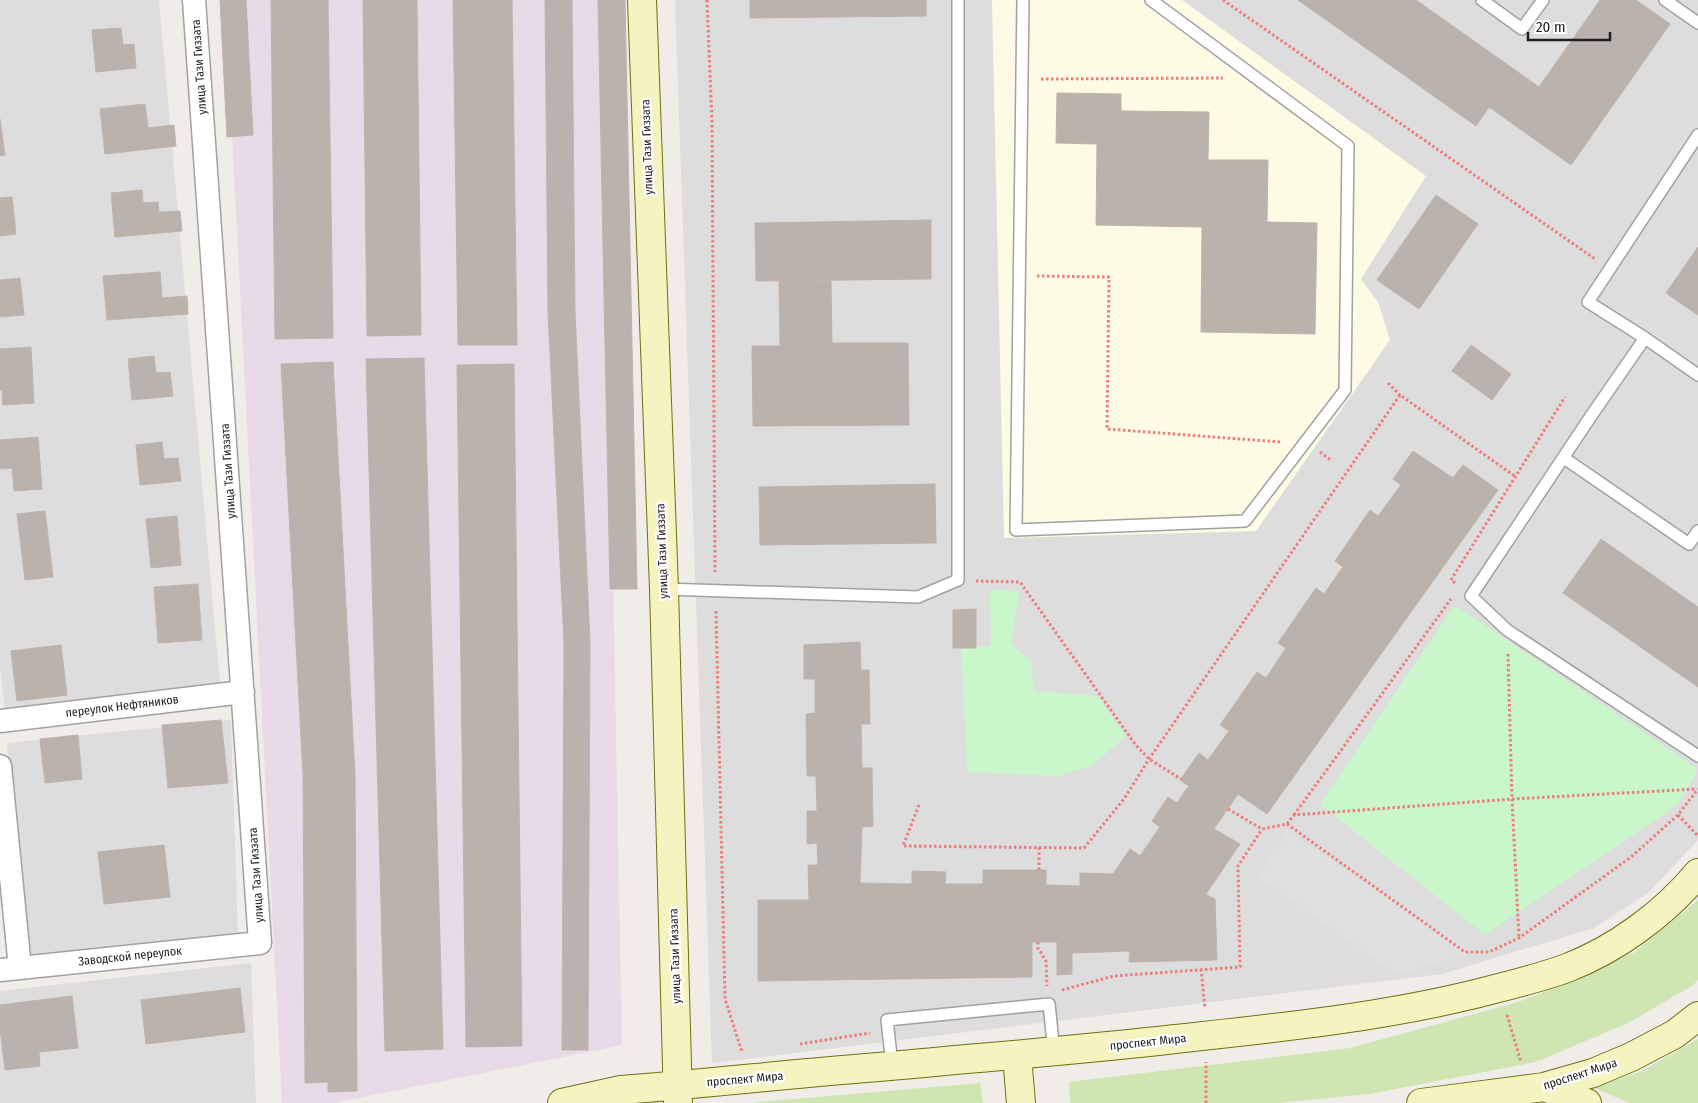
<svg xmlns="http://www.w3.org/2000/svg" width="1698" height="1103" font-family="'Fira Sans Condensed',sans-serif">
  <style>
    .residential { fill: #dedddd }
    .industrial { fill: #e9dae7 }
    .education { fill: #fdfbe4 }
    .grass { fill: #cfe6b2 }
    .park { fill: #c9f6ca }
    .parking { fill: #e0e0e0 }
    .building { fill: #b9b2ad; stroke: #c1b3ab }
    .lines { fill: none; stroke-linecap: round; stroke-linejoin: round }
    .lane-casing { stroke: #a1a1a1; stroke-width: 14 }
    .street-casing { stroke: #a1a1a1; stroke-width: 25 }
    .secondary-casing { stroke: #6d710e; stroke-width: 30 }
    .path { stroke: #ef7d7a; stroke-width: 3; stroke-dasharray: 2.5 2.5; stroke-linecap: butt }
    .lane { stroke: #fff; stroke-width: 11 }
    .street { stroke: #fff; stroke-width: 22 }
    .secondary { stroke: #f5f4c1; stroke-width: 28 }
    .labels { text-anchor: middle; stroke-width: 4.5; stroke-linejoin: round; paint-order: stroke }
    .street-label { font-size: 12px; fill: #202020; stroke: #fff }
  </style>
  <rect width="100%" height="100%" fill="#f0ede8"/>
  <!-- residential -->
  <path class="residential" d="M0 0H159L220 685 5 710 0 667Z
    M675 0H1698V840L1648 893 1594 928 1442 974 712 1063Z
    M231 720 238 936 28 959 7 743Z
    M251 963 256 1103H0V991Z"/>
  <!-- industrial -->
  <path class="industrial" d="M225 0H602L622 1045 334 1103H282Z"/>
  <!-- education -->
  <path class="education" d="M992 0H1182L1426 176 1361 279 1378 302 1390 340 1256 531 1004 538Z"/>
  <!-- grass -->
  <path class="grass" d="M1698 900V980L1692 986 1628 1023 1536 1062 1369 1094 1278 1103H1070L1069 1082 1350 1048 1518 1002 1562 985 1635 952Z
    M1698 1039V1103H1629L1594 1088 1642 1071Z
    M980 1083 983 1103H749Z"/>
  <!-- park -->
  <path class="park" d="M990 589 1020 592 1011 644 1031 661 1034 691 1098 696 1126 736 1093 765 1059 776 967 772 961 648 991 646Z
    M1455 605 1698 769 1677 805 1485 935 1320 804Z"/>
  <!-- parking -->
  <path class="parking" d="M1286 831 1474 953 1397 975 1259 877Z"/>
  <!-- building -->
  <path class="building" d="M220 0H246L253 135 227 137Z
    M271 0H328L333 338 275 339Z
    M363 0H417L421 335 367 336Z
    M453 0H512L517 345H458Z
    M545 0H572L575 311 590 642 588 1050H562L564 643 548 312Z
    M598 0H625L637 589H610Z
    M750 0H926V16L750 18Z
    M1298 0H1416L1539 87 1600 0H1636L1670 24 1571 165 1489 107 1476 126Z
    M121 28 123 45 134 44 136 68 96 72 92 30Z
    M1057 93 1121 94V111L1209 112 1208 160H1268L1267 222 1317 223 1315 334 1201 332 1202 227 1096 225 1097 144 1056 143Z
    M145 104 148 128 174 125 176 146 105 154 100 109Z
    M0 119 5 155 0 156Z
    M142 190 143 203 158 202 159 212 180 211 182 231 115 237 111 193Z
    M1436 195 1478 224 1419 309 1377 280Z
    M12 197 16 234 0 236V198Z
    M931 220V279L756 281 755 223Z
    M1698 247V315L1666 293Z
    M160 272 162 298 187 296 188 314 107 320 103 276Z
    M20 278 24 315 0 317V280Z
    M779 281H831L832 343H908L909 425 753 426 752 346H780Z
    M1471 345 1511 374 1492 400 1452 371Z
    M31 347 34 403 3 405 2 390H0V349Z
    M154 356 156 373 170 372 173 396 132 400 128 359Z
    M424 358 443 1049 385 1051 366 359Z
    M333 362 355 775 357 1091 328 1092V1082L305 1083 303 775 281 364Z
    M514 364 522 1046 466 1047 457 365Z
    M38 437 42 489 14 491 12 468 0 469V440Z
    M162 442 164 459 178 458 181 481 140 485 136 445Z
    M1413 451 1453 478 1463 465 1498 490 1267 814 1238 794 1214 829 1240 844 1206 894 1215 899 1217 960 1129 962 1130 951 1072 953V974L1057 975V942H1032V977L758 981V900H809L808 865H818L817 843 807 844V811H817L816 776H807L806 714 815 713V679H804V645L860 642 861 670H869L870 724H861L862 768H872L873 826 862 827 860 883 912 884V871L946 872 945 884H983V870H1046V885L1080 886V873L1113 874 1130 849 1140 856 1160 827 1152 821 1168 797 1177 803 1185 791 1189 786 1180 780 1199 753 1208 760 1229 731 1220 725 1257 672 1266 678 1286 648 1278 643 1316 588 1324 594 1343 567 1335 561 1370 510 1378 516 1401 485 1393 479Z
    M935 484 936 543 760 545 759 487Z
    M45 511 53 577 25 580 17 514Z
    M177 516 181 565 151 568 146 519Z
    M1601 539 1698 607V687L1563 593Z
    M198 584 202 640 158 643 154 587Z
    M976 609V648H953V610Z
    M61 645 67 695 17 701 11 651Z
    M221 720 228 783 168 788 162 725Z
    M78 735 82 779 45 783 40 739Z
    M164 845 170 897 104 904 98 852Z
    M240 988 245 1032 146 1044 141 1000Z
    M72 996 78 1048 39 1052 40 1066 5 1070 0 1029V1005Z"/>
  <g class="lines">
    <!-- lane casing -->
    <g class="lane-casing">
      <path id="lane" d="M1023 0 1016 530 1245 521 1345 390 1348 146 1151 0
        M1482 0 1522 29 1543 0
        M1665 0 1698 23
        M1645 338 1588 302 1698 135
        M1698 375 1645 338 1591 416 1471 596 1507 630 1698 756
        M1564 458 1689 544 1698 531
        M664 589 918 597 958 580V0
        M892 1065 887 1020 1049 1004 1054 1052"/>
    </g>
    <!-- street casing -->
    <g class="street-casing">
      <path id="street" d="M0 721 243 692
        M0 766 20 968
        M0 970 260 943 194 0"/>
    </g>
    <!-- secondary casing -->
    <g class="secondary-casing">
      <path id="secondary" d="M642 0 664 589 678 1103
        M1017 1056 1021 1103
        M1544 1087 1587 1103
        M562 1103 621 1090C711 1083 800 1073 890 1066 985 1057 1080 1050 1175 1039 1276 1028 1377 1018 1475 994 1506 986 1537 979 1567 968 1616 949 1664 914 1698 873
        M1421 1103 1544 1087 1593 1073 1631 1057 1675 1034 1698 1016"/>
    </g>
    <!-- path -->
    <path class="path" d="M707 0 712 123 715 572
      M1223 0 1595 259
      M1041 79 1223 78
      M1037 276 1109 277 1107 429 1281 442
      M1388 383 1400 395
      M1320 452 1332 461
      M976 581 1020 582 1135 744 1149 759 1181 779
      M1455 583 1451 580 1565 397
      M716 611 725 999 742 1052
      M1508 654 1512 799 1519 938
      M919 805 903 846 1084 848 1124 799 1149 759 1400 395 1516 477
      M1228 809 1262 829 1287 824 1294 815 1512 799 1697 789
      M1294 815 1451 599
      M1678 815 1698 836
      M1287 824 1465 952H1489L1519 938 1631 857 1678 815 1698 789
      M1039 870V847
      M1038 942V948L1046 961 1047 986
      M1201 969 1205 1008
      M1062 990 1114 976 1240 967 1238 866 1262 829
      M1507 1015 1521 1062
      M800 1044 870 1033
      M1206 1103V1062"/>
    <!-- lane -->
    <use href="#lane" class="lane"/>
    <!-- street -->
    <use href="#street" class="street"/>
    <!-- secondary -->
    <use href="#secondary" class="secondary"/>
  </g>
  <g class="labels">
    <!-- street labels -->
    <g class="street-label">
      <text transform="translate(199 67) rotate(-94)" y="4">улица Тази Гиззата</text>
      <text transform="translate(647 147) rotate(-92)" y="4">улица Тази Гиззата</text>
      <text transform="translate(228 471) rotate(-94)" y="4">улица Тази Гиззата</text>
      <text transform="translate(662 551) rotate(-92)" y="4">улица Тази Гиззата</text>
      <text transform="translate(122 706) rotate(-7)" y="4">переулок Нефтяников</text>
      <text transform="translate(256 875) rotate(-94)" y="4">улица Тази Гиззата</text>
      <text transform="translate(130 956) rotate(-6)" y="4">Заводской переулок</text>
      <text transform="translate(675 956) rotate(-92)" y="4">улица Тази Гиззата</text>
      <text transform="translate(1148 1042) rotate(-6)" y="4">проспект Мира</text>
      <text transform="translate(1580 1074) rotate(-18)" y="4">проспект Мира</text>
      <text transform="translate(745 1079) rotate(-5)" y="4">проспект Мира</text>
    </g>
  </g>
  <!-- scale -->
  <path d="M1528 32v8h82v-8" fill="none" stroke="#202020" stroke-width="2.5"/>
  <text x="1536" y="32" font-size="15" fill="#202020" stroke="#ffffff" stroke-width="4" paint-order="stroke">20 m</text>
</svg>
